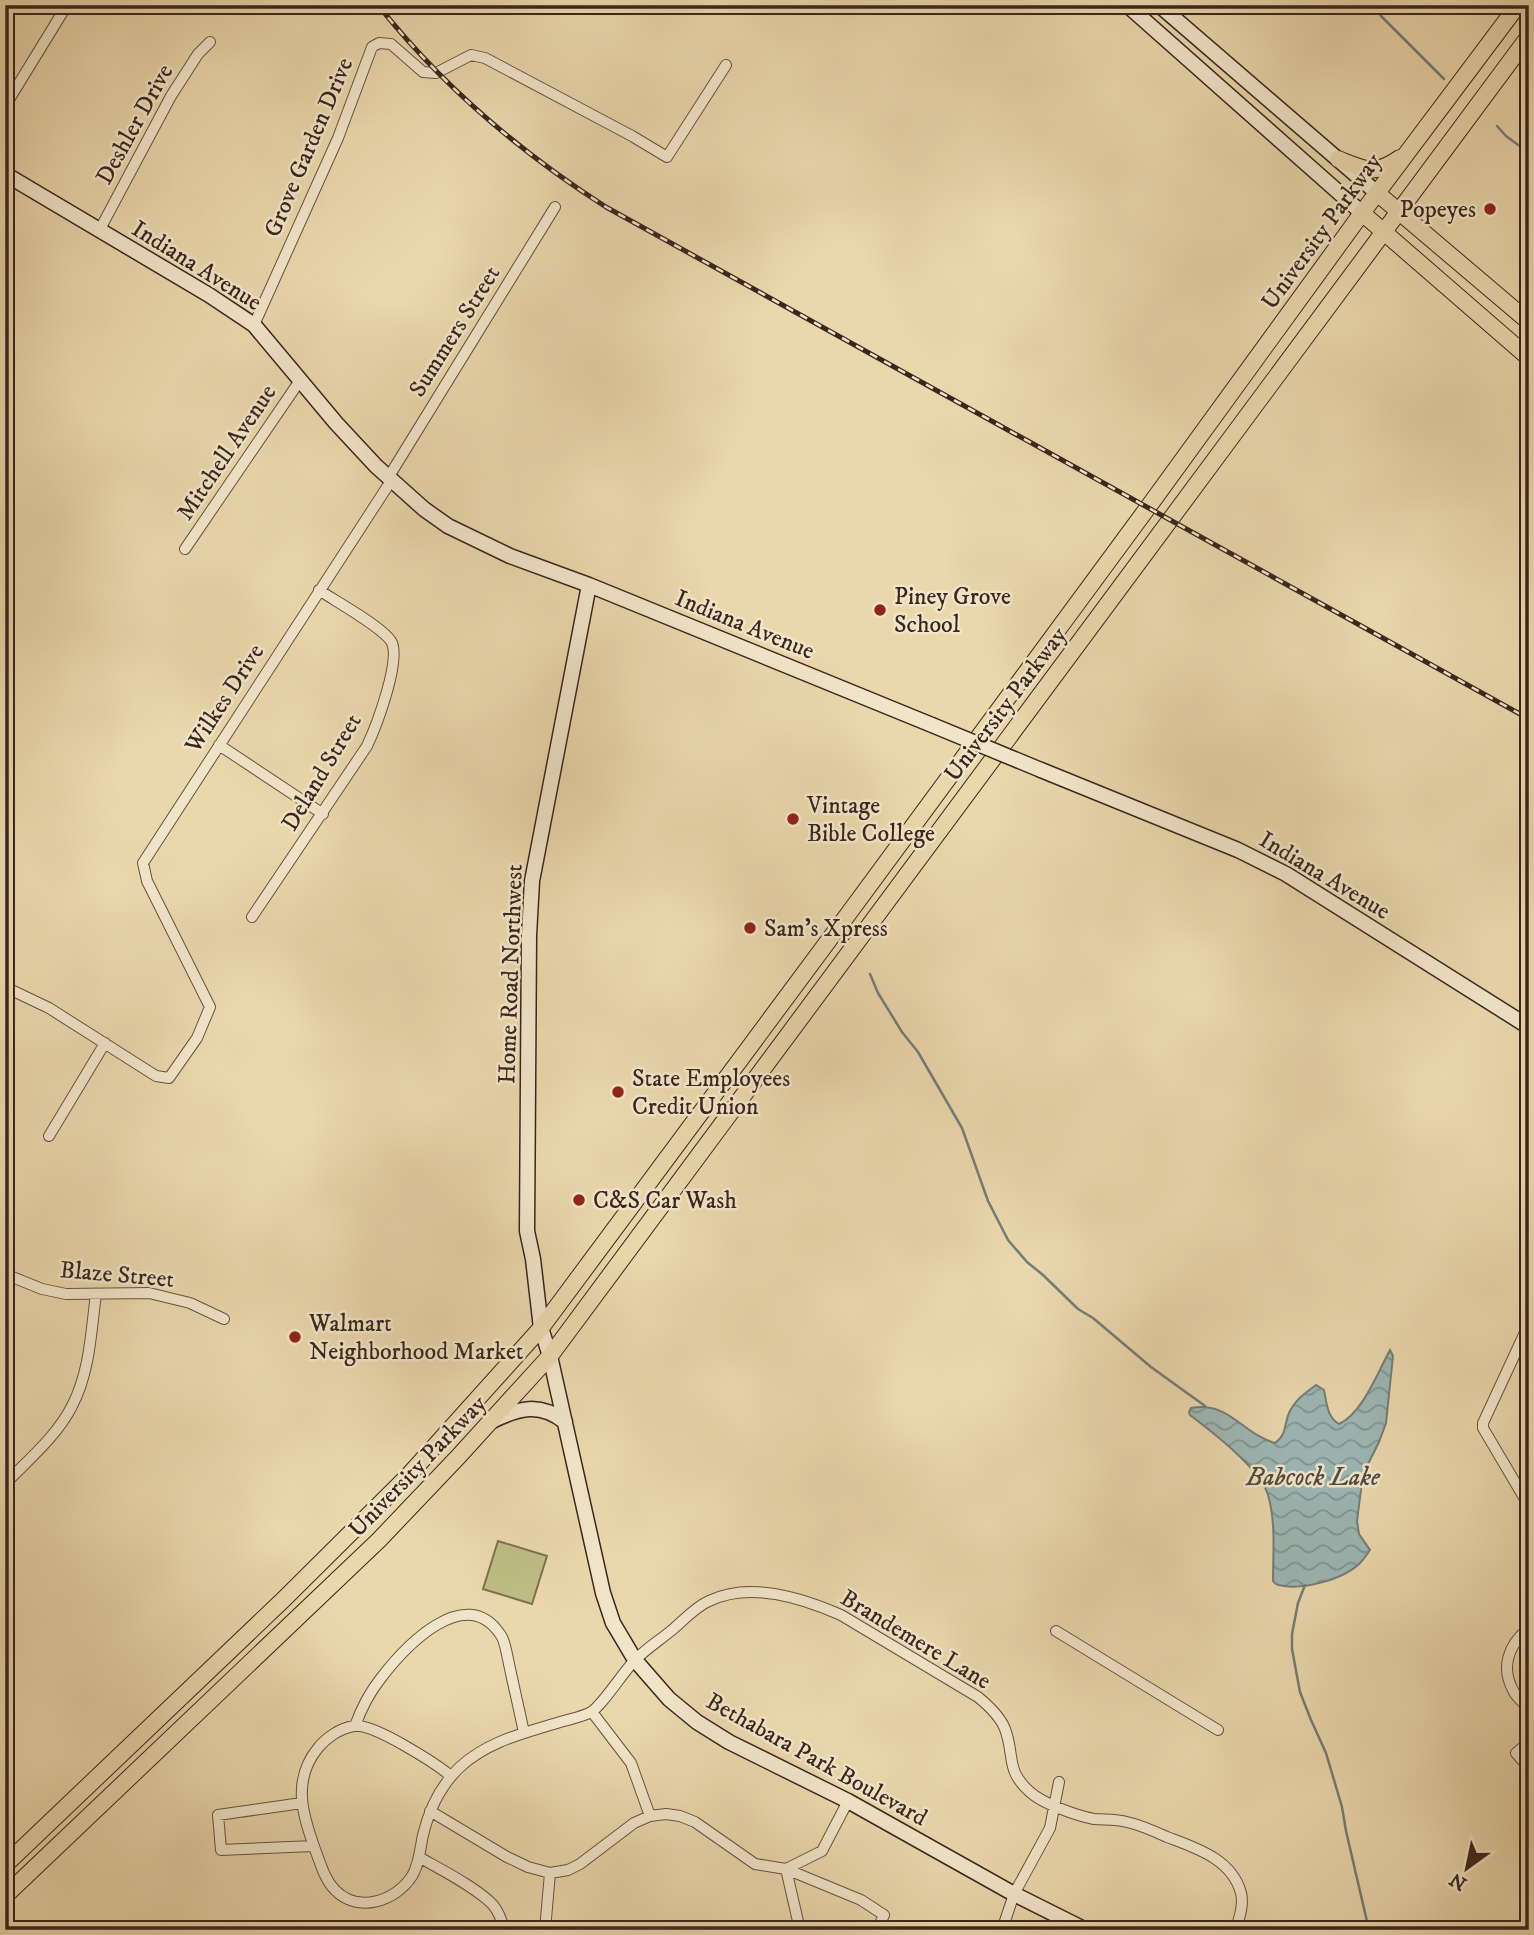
<svg xmlns="http://www.w3.org/2000/svg" width="1534" height="1935" font-family="'IM FELL DW Pica',serif">
  <style>
    .green { fill: #bebc84; stroke: #7c7150; stroke-width: 2 }
    .water { fill: url(#water-waves); stroke: #747d78; stroke-width: 2 }
    .lines { fill: none; stroke-linecap: round; stroke-linejoin: round }
    .stream { stroke: #747d78; stroke-width: 2.5 }
    .street-casing { stroke: #655241; stroke-width: 12 }
    .secondary-casing { stroke: #39261d; stroke-width: 17 }
    .primary-casing { stroke: #39261d; stroke-width: 18 }
    .street { stroke: #f1e5c9; stroke-width: 10 }
    .secondary { stroke: #f1e5c9; stroke-width: 14 }
    .primary { stroke: #ead7ac; stroke-width: 16 }
    .rail-casing { stroke: #39261d; stroke-width: 5 }
    .rail { stroke: #f1e5c9; stroke-width: 2.5; stroke-dasharray: 8; stroke-linecap: butt }
    .secondary-bridge-casing { stroke: #39261d; stroke-width: 17; stroke-linecap: butt }
    .secondary-bridge { stroke: #f1e5c9; stroke-width: 14 }
    .poi-dot { fill: #8f2418; stroke: #f1e5c9; stroke-width: 2.5 }
    .labels { text-anchor: middle; stroke-width: 5; stroke-linejoin: round; paint-order: stroke }
    .street-label { font-size: 24px; fill: #39261d; stroke: #f1e5c9 }
    .poi-label { font-size: 24px; fill: #39261d; stroke: #f1e5c9; text-anchor: start }
    .water-label { font-size: 26px; font-style: italic; fill: #524a43; stroke: #f1e5c9 }
  </style>
  <defs>
    <pattern id="water-waves" width="16" height="10" patternUnits="userSpaceOnUse" patternTransform="scale(1.75)"><rect width="16" height="10" fill="#9cb7b4"/><path d="M0 5q4-4 8 0t8 0" fill="none" stroke="#809592"/></pattern>
  </defs>
  <rect width="100%" height="100%" fill="#ead7ac"/>
  <filter id="stains"><feTurbulence type="fractalNoise" baseFrequency=".00286" numOctaves="4"/><feColorMatrix values="0 0 0 0 .2 0 0 0 0 .09 0 0 0 0 .02 0 0 0 .5 -.17"/></filter>
  <radialGradient id="worn" r=".72"><stop offset=".6" stop-color="#630" stop-opacity="0"/><stop offset="1" stop-color="#630" stop-opacity=".3"/></radialGradient>
  <!-- green -->
  <path class="green" d="M498 1541 547 1556 532 1604 483 1589Z"/>
  <!-- water -->
  <path class="water" d="M1390 1350 1393 1356 1386 1423 1379 1442 1363 1474 1357 1521 1359 1534 1370 1550C1367 1554 1364 1559 1360 1563 1343 1580 1298 1592 1276 1584L1273 1581C1273 1553 1276 1522 1268 1495 1261 1469 1211 1431 1190 1415L1189 1412 1191 1408C1229 1401 1241 1433 1275 1443 1287 1435 1284 1424 1289 1413 1295 1400 1305 1393 1316 1385L1324 1390C1327 1404 1327 1417 1339 1424 1362 1414 1378 1372 1390 1350Z"/>
  <g class="lines">
    <!-- stream -->
    <path class="stream" d="M1374 5 1381 16 1444 79
      M1497 126 1506 136 1529 153
      M870 974 878 993 902 1032 918 1052 962 1128 988 1201 1008 1240 1027 1262 1043 1275 1078 1309 1093 1318 1151 1367 1205 1406
      M1305 1585 1298 1603 1292 1634V1649L1300 1692 1311 1720 1326 1753 1342 1807 1346 1831 1369 1930"/>
    <!-- street casing -->
    <g class="street-casing">
      <path id="street" d="M5 106 67 5
        M99 231 171 96 198 54 210 42
        M254 325 338 138 372 47 379 43 391 44 423 72 436 73 471 55 485 58 632 136 667 157 726 65
        M388 478 555 207
        M185 549 301 379
        M219 745 323 814
        M252 917 367 746C376 727 402 659 391 641 381 626 335 601 319 590
        M5 987 49 1008 156 1076 169 1078 197 1038 210 1007 147 881 143 863 391 481
        M49 1136 105 1043
        M5 1274 42 1289 66 1294 149 1293 190 1303 224 1319
        M1527 1328 1483 1423V1428L1529 1506
        M5 1484C28 1460 57 1436 72 1406 90 1372 91 1331 96 1294
        M1529 1628C1508 1645 1500 1668 1514 1692 1517 1698 1524 1703 1529 1709
        M1056 1631 1218 1730
        M592 1712 631 1763 650 1816
        M355 1726C361 1709 370 1692 381 1678 404 1648 465 1582 500 1634 505 1640 506 1651 508 1659 513 1684 519 1708 524 1733
        M1529 1742 1516 1753 1529 1768
        M451 1776C435 1763 373 1723 354 1726 340 1728 326 1738 318 1748 291 1781 303 1816 316 1852 321 1865 325 1880 335 1890 358 1914 396 1901 412 1876 419 1865 420 1849 423 1835 429 1810 441 1785 460 1767 488 1741 525 1733 560 1722 570 1719 582 1717 591 1712 601 1707 624 1671 635 1660 646 1649 660 1640 672 1630 683 1621 695 1607 709 1601 750 1581 802 1598 841 1615L978 1697C989 1706 1000 1716 1005 1729 1015 1755 1005 1770 1030 1792 1043 1804 1078 1816 1094 1819 1105 1820 1116 1819 1127 1822 1140 1825 1154 1831 1167 1837 1196 1848 1232 1859 1241 1893 1244 1905 1239 1918 1236 1930
        M302 1803 218 1815 221 1850 314 1846
        M430 1811 507 1857 528 1867 550 1873 568 1870 580 1864 634 1823 650 1816 666 1814 680 1816 695 1822 755 1864 786 1869 822 1851 848 1801
        M419 1857C438 1868 479 1889 493 1905 499 1912 502 1921 504 1930
        M545 1930 550 1873
        M800 1930 786 1869 861 1900 884 1915 877 1930
        M1002 1930 1014 1894 1050 1828 1059 1782"/>
    </g>
    <!-- secondary casing -->
    <g class="secondary-casing">
      <path id="secondary" d="M1127 5 1362 213
        M1159 5 1377 193
        M5 174 209 295 254 325 336 423 376 466 424 509 448 526 510 556 589 585 932 725
        M589 585 532 881 529 935 527 1231 533 1259 541 1328 550 1356 603 1593 613 1623 635 1660 669 1699 697 1722 729 1742 848 1801 1014 1894 1086 1930
        M1041 770 1238 850 1286 874 1529 1027
        M492 1421C519 1408 540 1402 565 1422"/>
    </g>
    <!-- primary casing -->
    <g class="primary-casing">
      <path id="primary" d="M1338 159C1365 170 1374 176 1400 158
        M1377 193 1529 322
        M1362 213 1529 358
        M5 1865 284 1599 407 1477 541 1328 849 913 1149 506 1362 213 1518 5
        M5 1896 379 1540 458 1457 550 1356 1529 36"/>
    </g>
    <!-- street -->
    <use href="#street" class="street"/>
    <!-- secondary -->
    <use href="#secondary" class="secondary"/>
    <!-- primary -->
    <use href="#primary" class="primary"/>
    <!-- rail casing -->
    <g class="rail-casing">
      <path id="rail" d="M378 5C442 86 520 152 606 207L1529 719"/>
    </g>
    <!-- rail -->
    <use href="#rail" class="rail"/>
    <!-- secondary-bridge casing -->
    <g class="secondary-bridge-casing">
      <path id="secondary-bridge" d="M932 725 1041 770"/>
    </g>
    <!-- secondary-bridge -->
    <use href="#secondary-bridge" class="secondary-bridge"/>
  </g>
  <!-- markers -->
  <g class="poi-dot">
    <circle cx="1490" cy="209" r="7"/>
    <circle cx="880" cy="610" r="7"/>
    <circle cx="793" cy="819" r="7"/>
    <circle cx="750" cy="928" r="7"/>
    <circle cx="618" cy="1092" r="7"/>
    <circle cx="579" cy="1200" r="7"/>
    <circle cx="295" cy="1337" r="7"/>
  </g>
  <g class="labels">
    <!-- street labels -->
    <g class="street-label">
      <text transform="translate(134 124) rotate(-61)" y="8">Deshler Drive</text>
      <text transform="translate(308 147) rotate(-67)" y="8">Grove Garden Drive</text>
      <text transform="translate(1321 231) rotate(-54)" y="8">University Parkway</text>
      <text transform="translate(197 265) rotate(32)" y="8">Indiana Avenue</text>
      <text transform="translate(454 331) rotate(-58)" y="8">Summers Street</text>
      <text transform="translate(226 452) rotate(-56)" y="8">Mitchell Avenue</text>
      <text transform="translate(745 624) rotate(22)" y="8">Indiana Avenue</text>
      <text transform="translate(224 698) rotate(-57)" y="8">Wilkes Drive</text>
      <text transform="translate(1005 704) rotate(-53)" y="8">University Parkway</text>
      <text transform="translate(321 772) rotate(-59)" y="8">Deland Street</text>
      <text transform="translate(1325 875) rotate(31)" y="8">Indiana Avenue</text>
      <text transform="translate(510 974) rotate(-88)" y="8">Home Road Northwest</text>
      <text transform="translate(117 1274) rotate(5)" y="8">Blaze Street</text>
      <text transform="translate(417 1466) rotate(-46)" y="8">University Parkway</text>
      <text transform="translate(916 1639) rotate(31)" y="8">Brandemere Lane</text>
      <text transform="translate(817 1759) rotate(29)" y="8">Bethabara Park Boulevard</text>
    </g>
    <!-- poi labels -->
    <g class="poi-label">
      <text x="1476" y="217" text-anchor="end">Popeyes</text>
      <text x="894" y="604">Piney Grove<tspan x="894" dy="28">School</tspan></text>
      <text x="807" y="813">Vintage<tspan x="807" dy="28">Bible College</tspan></text>
      <text x="764" y="936">Sam's Xpress</text>
      <text x="632" y="1086">State Employees<tspan x="632" dy="28">Credit Union</tspan></text>
      <text x="593" y="1208">C&amp;S Car Wash</text>
      <text x="309" y="1331">Walmart<tspan x="309" dy="28">Neighborhood Market</tspan></text>
    </g>
    <!-- water labels -->
    <g class="water-label">
      <text x="1313" y="1485">Babcock Lake</text>
    </g>
  </g>
  <!-- margin -->
  <rect width="1534" height="1935" fill="none" stroke="#ead7ac" stroke-width="28"/>
  <rect x="7" y="7" width="1520" height="1921" fill="none" stroke="#39261d" stroke-width="3.5"/>
  <rect x="14" y="14" width="1506" height="1907" fill="none" stroke="#39261d" stroke-width="2"/>
  <!-- north arrow -->
  <g transform="translate(1467 1868) rotate(213)" stroke="#f1e5c9" stroke-width="5" paint-order="stroke">
  <path d="M0-5L12 26L0 18L-12 26Z" fill="#39261d"/>
  <text y="-10" font-size="19" font-weight="bold" text-anchor="middle" fill="#39261d">N</text>
  </g>
  <rect width="100%" height="100%" filter="url(#stains)"/>
  <rect width="100%" height="100%" fill="url(#worn)"/>
</svg>
